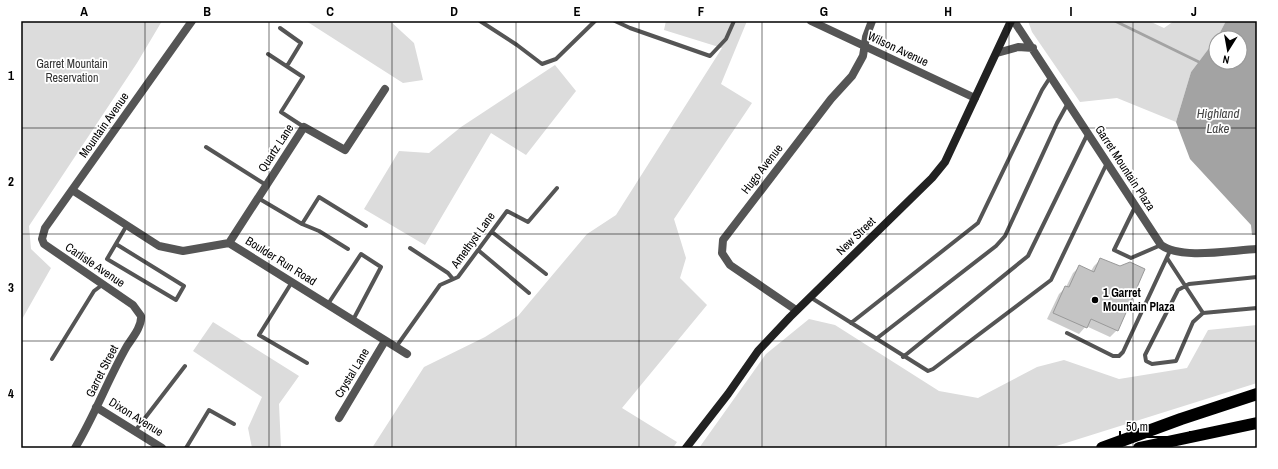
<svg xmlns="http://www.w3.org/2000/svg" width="1278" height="469" font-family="'Archivo Narrow',sans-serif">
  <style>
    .green { fill: #dcdcdc }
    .water { fill: #a3a3a3 }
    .shadow { fill: #0003 }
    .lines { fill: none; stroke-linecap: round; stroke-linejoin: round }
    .stream { stroke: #a3a3a3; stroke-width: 3 }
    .building { fill: #c4c4c4; stroke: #999 }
    .lane { stroke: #555; stroke-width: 4 }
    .street { stroke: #555; stroke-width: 8 }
    .secondary { stroke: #222; stroke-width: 8 }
    .highway { stroke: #000; stroke-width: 12 }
    .grid { fill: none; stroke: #000; stroke-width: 1; stroke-opacity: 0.55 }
    .poi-dot { fill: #000; stroke: #fff; stroke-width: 1.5 }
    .labels { text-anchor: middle; stroke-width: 3.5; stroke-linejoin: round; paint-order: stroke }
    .street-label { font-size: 12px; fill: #000; stroke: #fff }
    .park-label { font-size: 12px; fill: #333; stroke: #fff }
    .poi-label { font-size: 12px; font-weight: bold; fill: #000; stroke: #fff; text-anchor: start }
    .water-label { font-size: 13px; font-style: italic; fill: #444; stroke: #fff }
    .neatline { fill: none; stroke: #000; stroke-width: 1.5 }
    .grid-label { font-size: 13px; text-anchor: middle; font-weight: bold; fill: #000 }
  </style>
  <rect width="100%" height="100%" fill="#fff"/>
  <!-- green -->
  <path class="green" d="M21 21H162L137 63 29 226 31 249 51 268 21 321Z
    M306 21H390L414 43 423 80 403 83Z
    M666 21H747L721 84 752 103 674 219 686 258 680 278 707 305 622 408 677 442 673 448H372L424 367 485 337 518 316 587 234 616 215 722 48 664 30Z
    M1028 21H1149L1164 28 1174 21H1226L1217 38 1191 72 1176 122 1117 98 1080 102 1032 32Z
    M555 65 576 91 526 155 491 133 425 245 364 209 399 151 429 153 461 127Z
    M809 319 835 325 939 391 978 398 1037 367 1064 360 1119 379 1187 368 1208 330 1257 325V383L1050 448H699L766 354Z
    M213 322 299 376 279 404 281 448H252L248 428 262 397 193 351Z"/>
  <!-- water -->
  <path class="water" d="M1226 21H1257V235H1252L1251 225 1190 159 1176 122 1191 72 1216 39V62H1240V38H1217Z"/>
  <!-- shadow -->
  <path class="shadow" d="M1101 259 1117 330 1110 337 1086 326 1079 334 1047 319 1059 294 1066 287 1073 273 1080 266 1091 271 1094 266Z"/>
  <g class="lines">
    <!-- stream -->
    <path class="stream" d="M1115 21 1199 62"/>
  </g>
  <!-- building -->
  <path class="building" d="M1100 258 1120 266 1130 262 1145 269 1118 331 1091 319 1087 328 1053 313 1065 286 1069 287 1079 265 1094 272Z"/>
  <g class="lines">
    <!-- lane -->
    <path class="lane" d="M480 21 517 45 542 64 556 59 595 21
      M615 21 630 28 710 56 726 39 734 21
      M280 28 301 43 287 66
      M268 54 303 77 281 112 304 127
      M206 147 266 185
      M258 198 302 224 319 197 366 226
      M1135 207 1114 250 1131 258 1161 245
      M302 224 319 231 348 249
      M492 232 546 274
      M116 244 184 286 176 300 107 259 127 225
      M410 248 448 273 453 279
      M478 250 529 293
      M1167 258 1203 313
      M1257 277 1189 284 1178 290 1145 355 1146 361 1152 364 1176 361 1193 322 1203 313 1257 308
      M292 282 259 335 307 363
      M810 297 928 371 933 369 1051 280 1107 163
      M328 304 361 254 381 267 353 320
      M851 323 978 223 1042 90 1051 76
      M1067 333 1113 356H1119L1123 352 1170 251
      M876 339 996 246 1005 236 1057 123 1068 103
      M396 347 440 285 458 277 507 211 528 222 557 188
      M903 357 1028 256 1088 133
      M52 359 94 291 102 285
      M135 431 185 366
      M186 448 209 410 234 424"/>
    <!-- street -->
    <path class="street" d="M811 21 975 98
      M1014 21 1161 245C1181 260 1232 250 1257 249
      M997 53 1018 47 1033 48
      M72 190 159 246 183 251 229 243 407 354
      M229 243 304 127 345 150 385 89
      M796 310 730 265 722 253 723 240 831 99 852 76 863 56 866 37 872 21
      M96 407 162 448
      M339 418 385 341
      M75 448C95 415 108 379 127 346 133 337 142 326 141 316L133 305 44 244 42 239 45 228 192 21"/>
    <!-- secondary -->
    <path class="secondary" d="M686 448 728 394 758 351 790 317 932 178 945 162 1011 21"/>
    <!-- highway -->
    <path class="highway" d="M1102 448 1181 419 1257 394
      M1139 448 1257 423"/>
  </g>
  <!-- grid -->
  <path class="grid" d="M145 21V448M269 21V448M392 21V448M516 21V448M639 21V448M762 21V448M886 21V448M1009 21V448M1133 21V448M21 128H1257M21 234H1257M21 341H1257"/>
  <!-- markers -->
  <circle class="poi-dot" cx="1095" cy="300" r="4"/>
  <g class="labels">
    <!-- street labels -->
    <g class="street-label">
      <text transform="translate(898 49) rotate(25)" y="4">Wilson Avenue</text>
      <text transform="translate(104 125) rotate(-55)" y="4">Mountain Avenue</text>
      <text transform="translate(276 148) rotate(-57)" y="4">Quartz Lane</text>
      <text transform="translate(1125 168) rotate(57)" y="4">Garret Mountain Plaza</text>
      <text transform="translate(762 169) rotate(-52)" y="4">Hugo Avenue</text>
      <text transform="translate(856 236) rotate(-44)" y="4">New Street</text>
      <text transform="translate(473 240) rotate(-54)" y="4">Amethyst Lane</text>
      <text transform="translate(281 261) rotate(32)" y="4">Boulder Run Road</text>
      <text transform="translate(95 265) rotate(34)" y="4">Carlisle Avenue</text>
      <text transform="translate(102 371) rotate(-63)" y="4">Garret Street</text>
      <text transform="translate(352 373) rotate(-59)" y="4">Crystal Lane</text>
      <text transform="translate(136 417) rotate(32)" y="4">Dixon Avenue</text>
    </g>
    <!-- park labels -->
    <g class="park-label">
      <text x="72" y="68">Garret Mountain<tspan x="72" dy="14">Reservation</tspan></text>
    </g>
    <!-- poi labels -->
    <g class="poi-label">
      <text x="1103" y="297">1 Garret<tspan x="1103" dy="14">Mountain Plaza</tspan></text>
    </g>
    <!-- water labels -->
    <g class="water-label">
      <text x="1218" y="118">Highland<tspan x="1218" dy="15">Lake</tspan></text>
    </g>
  </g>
  <!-- border -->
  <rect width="1278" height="469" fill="none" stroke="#ffffff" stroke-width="44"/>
  <!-- north arrow -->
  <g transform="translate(1228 50) rotate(191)"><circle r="19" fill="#ffffff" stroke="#999999"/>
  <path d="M0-3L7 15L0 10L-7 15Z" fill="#000000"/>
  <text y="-6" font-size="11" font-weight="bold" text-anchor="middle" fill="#000000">N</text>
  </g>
  <!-- scale -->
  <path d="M1120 431v6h70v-6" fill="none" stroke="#000000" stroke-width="2"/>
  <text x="1126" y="431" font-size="12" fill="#000000" stroke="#ffffff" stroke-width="3" paint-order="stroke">50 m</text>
  <rect x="22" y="22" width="1234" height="425" class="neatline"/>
  <g class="grid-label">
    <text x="84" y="16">A</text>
    <text x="207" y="16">B</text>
    <text x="330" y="16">C</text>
    <text x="454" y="16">D</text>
    <text x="577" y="16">E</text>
    <text x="701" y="16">F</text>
    <text x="824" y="16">G</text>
    <text x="948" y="16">H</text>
    <text x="1071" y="16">I</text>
    <text x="1194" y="16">J</text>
    <text x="11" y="80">1</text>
    <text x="11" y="186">2</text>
    <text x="11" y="292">3</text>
    <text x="11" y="398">4</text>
  </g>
</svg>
